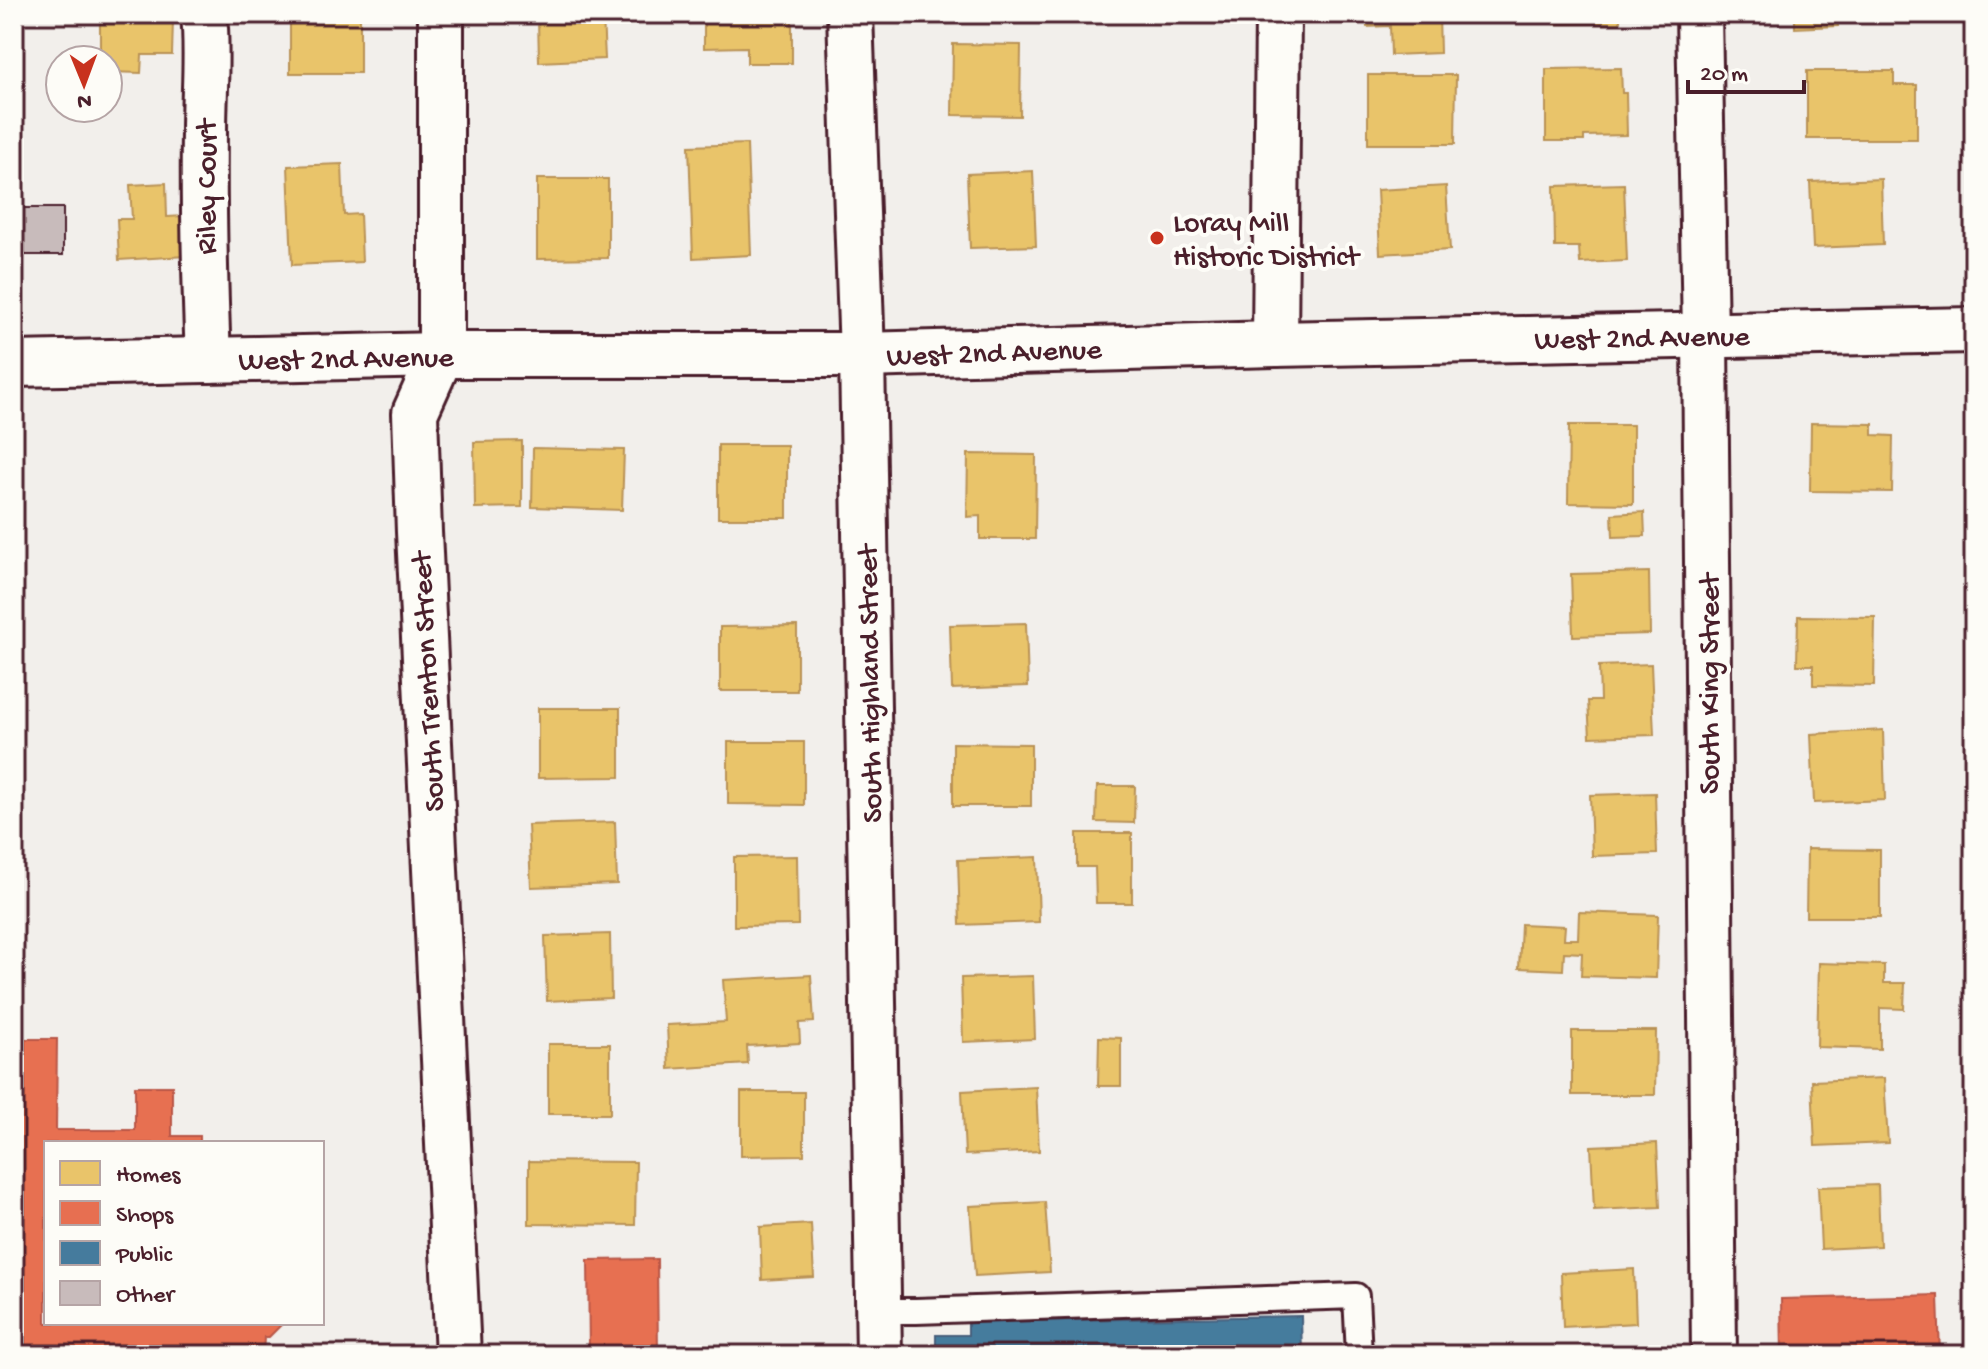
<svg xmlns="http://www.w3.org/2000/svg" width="1988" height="1369" font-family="'Gochi Hand',sans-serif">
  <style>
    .homes { fill: #e9c46a; stroke: #b99257; stroke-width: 2 }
    .shops { fill: #e76f51; stroke: #b85746; stroke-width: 2 }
    .public { fill: #457b9d; stroke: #465f7b; stroke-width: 2 }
    .building { fill: #c8bbbb; stroke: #4a1f2b; stroke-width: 2 }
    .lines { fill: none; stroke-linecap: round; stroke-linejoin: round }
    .service-casing { stroke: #4a1f2b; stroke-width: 30 }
    .minor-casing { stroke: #4a1f2b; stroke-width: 50 }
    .tertiary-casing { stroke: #4a1f2b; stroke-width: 50 }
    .service { stroke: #fdfcf7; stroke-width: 24 }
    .minor { stroke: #fdfcf7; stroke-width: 44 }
    .tertiary { stroke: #fdfcf7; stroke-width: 44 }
    .poi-dot { fill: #c8321e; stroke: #fdfcf7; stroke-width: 3 }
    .labels { text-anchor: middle; stroke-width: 8; stroke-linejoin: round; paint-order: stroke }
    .street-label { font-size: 30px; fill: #4a1f2b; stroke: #fdfcf7 }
    .poi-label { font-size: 30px; fill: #4a1f2b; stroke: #fdfcf7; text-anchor: start }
  </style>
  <rect width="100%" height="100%" fill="#f2efeb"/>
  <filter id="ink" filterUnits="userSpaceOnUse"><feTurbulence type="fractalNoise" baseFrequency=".0125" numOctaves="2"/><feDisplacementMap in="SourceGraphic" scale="16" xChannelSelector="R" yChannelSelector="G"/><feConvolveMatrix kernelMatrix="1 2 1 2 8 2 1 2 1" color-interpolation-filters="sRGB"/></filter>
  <g filter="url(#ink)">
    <!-- homes -->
    <path class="homes" d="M100 14H142V20H173L172 55H142L141 73 108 72V60H100Z
      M321 14H360V73H290V19H321Z
      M704 14H792V63H747V47L704 48Z
      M1367 14H1439L1440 53 1391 55 1390 26 1367 27Z
      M1555 14H1620V23L1555 24Z
      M1795 14H1838V26L1795 28Z
      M603 16 605 59 539 62 538 19Z
      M953 44 1021 45 1020 116 952 115Z
      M1621 68 1622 93H1626L1627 135 1584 136V141H1546V69Z
      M1807 71H1894V85H1917V139H1807Z
      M1368 75H1456L1455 144H1368Z
      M747 144 751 255 693 258 689 146Z
      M342 164 344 215 360 214 362 262 292 265 288 166Z
      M1033 171 1036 246 970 248 967 174Z
      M537 179H608V258L537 259Z
      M1881 179 1883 245 1813 248 1810 182Z
      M166 183 167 217 184 216 186 256 119 260 117 219H132L130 185Z
      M1624 184 1627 261 1580 263 1579 247H1555L1554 186Z
      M1446 186 1450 250 1380 254 1377 190Z
      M1811 423 1873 424V435L1893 436 1892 492 1810 491Z
      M1569 425H1633V504L1568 503Z
      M522 441V507L475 508 474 442Z
      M718 445H787V518H718Z
      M533 448 624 450 622 510 532 507Z
      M968 454 1036 455 1035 539H980V516L967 517Z
      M1644 512 1645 536 1613 537 1612 514Z
      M1649 572 1650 634 1573 636 1571 574Z
      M1798 616 1875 617 1874 686 1813 685V665H1797Z
      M1026 623 1028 686 952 689 950 625Z
      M797 626V691H720V627Z
      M1651 664 1654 735 1590 737 1588 701H1600L1599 666Z
      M538 708H620V777L538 778Z
      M1883 730 1885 800 1814 803 1811 734Z
      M728 742H804V805L728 804Z
      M953 743 1031 744V806H953Z
      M1097 786H1135L1134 823 1096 822Z
      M1655 793 1657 854 1592 856 1590 795Z
      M615 822 617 884 531 887 528 825Z
      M1077 833H1132V903H1096L1095 867H1077Z
      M1807 849 1880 850V917H1806Z
      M797 856 798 925 734 926V857Z
      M1037 857 1039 922 960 925 958 860Z
      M1579 912 1658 915 1656 978 1581 976 1582 953 1564 952 1563 970 1519 968 1521 924 1565 926 1564 939H1578Z
      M610 934 611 998 547 1001 545 936Z
      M1819 963 1884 965V983H1905L1904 1009 1880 1008V1049L1817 1047Z
      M811 975 814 1022 799 1023 800 1043 747 1046 748 1064 669 1069 667 1025 726 1022 723 980Z
      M1033 976 1035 1039 963 1042 961 978Z
      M1572 1031H1656L1655 1095H1572Z
      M1099 1037 1121 1038V1086H1098Z
      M548 1044H610V1114H548Z
      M1884 1078 1888 1143 1815 1146 1812 1081Z
      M1036 1087 1039 1151 965 1155 962 1091Z
      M741 1092H804V1155L741 1156Z
      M1657 1143 1660 1207 1594 1210 1591 1146Z
      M529 1161 636 1162 635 1225 529 1224Z
      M1878 1185 1880 1246 1821 1249 1818 1187Z
      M1045 1202 1050 1272 975 1276 970 1206Z
      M811 1224 814 1277 762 1280 760 1227Z
      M1634 1269 1636 1323 1563 1327 1561 1273Z"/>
    <!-- shops -->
    <path class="shops" d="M14 1039H57L56 1130H135V1086H172V1136H200V1143H46V1323H283L269 1337H264L263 1355H14Z
      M657 1259 658 1355H589L588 1260Z
      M1938 1295 1940 1355H1782L1781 1299Z"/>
    <!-- public -->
    <path class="public" d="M1301 1316 1302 1355H936V1335H968V1322Z"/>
    <!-- building -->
    <path class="building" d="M14 208H63V255H14Z"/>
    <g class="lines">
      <!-- service casing -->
      <g class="service-casing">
        <path id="service" d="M879 1311H916L1356 1296 1359 1355"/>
      </g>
      <!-- minor casing -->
      <g class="minor-casing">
        <path id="minor" d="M204 14C208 53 204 92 204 131 203 208 205 284 208 360
          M441 14V355L415 413 419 532 458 1355
          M850 14 862 355 879 1355
          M1699 14 1705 335 1714 1355
          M1275 344 1278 14"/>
      </g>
      <!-- tertiary casing -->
      <g class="tertiary-casing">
        <path id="tertiary" d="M14 364 441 355H862L1275 344 1974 330"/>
      </g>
      <!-- service -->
      <use href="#service" class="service"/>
      <!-- minor -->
      <use href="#minor" class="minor"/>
      <!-- tertiary -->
      <use href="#tertiary" class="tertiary"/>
    </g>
  </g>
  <!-- markers -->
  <circle class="poi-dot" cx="1157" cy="238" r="8"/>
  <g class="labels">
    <!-- street labels -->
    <g class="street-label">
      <text transform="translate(205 187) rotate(-90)" y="10">Riley Court</text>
      <text transform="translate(1642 336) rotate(-1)" y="10">West 2nd Avenue</text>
      <text transform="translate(994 351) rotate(-2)" y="10">West 2nd Avenue</text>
      <text transform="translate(346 357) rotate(-1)" y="10">West 2nd Avenue</text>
      <text transform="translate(426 682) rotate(-93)" y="10">South Trenton Street</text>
      <text transform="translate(868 684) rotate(-91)" y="10">South Highland Street</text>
      <text transform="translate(1708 684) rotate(-90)" y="10">South King Street</text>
    </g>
    <!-- poi labels -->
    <g class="poi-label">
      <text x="1173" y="231">Loray Mill<tspan x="1173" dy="34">Historic District</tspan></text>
    </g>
  </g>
  <!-- margin -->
  <rect width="1988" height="1369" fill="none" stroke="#fdfcf7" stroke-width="48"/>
  <rect x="24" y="24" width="1940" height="1321" fill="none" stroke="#4a1f2b" stroke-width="3" filter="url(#ink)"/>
  <!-- legend -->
  <rect x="44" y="1141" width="280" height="184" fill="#fdfcf7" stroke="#b5a4a5" stroke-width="2"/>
  <rect x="60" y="1161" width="40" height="24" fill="#e9c46a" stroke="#b5a4a5" stroke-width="2"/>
  <text x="116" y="1181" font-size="24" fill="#4a1f2b">Homes</text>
  <rect x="60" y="1201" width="40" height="24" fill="#e76f51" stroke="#b5a4a5" stroke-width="2"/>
  <text x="116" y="1221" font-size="24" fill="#4a1f2b">Shops</text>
  <rect x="60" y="1241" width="40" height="24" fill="#457b9d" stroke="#b5a4a5" stroke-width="2"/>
  <text x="116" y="1261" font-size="24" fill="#4a1f2b">Public</text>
  <rect x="60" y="1281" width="40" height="24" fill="#c8bbbb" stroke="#b5a4a5" stroke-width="2"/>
  <text x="116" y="1301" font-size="24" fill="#4a1f2b">Other</text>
  <!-- north arrow -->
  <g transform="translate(84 84) rotate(179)"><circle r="38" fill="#fdfcf7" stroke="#b5a4a5" stroke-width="2"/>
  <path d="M0-6L14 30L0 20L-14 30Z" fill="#c8321e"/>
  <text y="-12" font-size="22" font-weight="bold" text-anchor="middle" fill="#4a1f2b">N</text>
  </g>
  <!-- scale -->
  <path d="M1688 80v12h116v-12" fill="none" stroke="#4a1f2b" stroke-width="4"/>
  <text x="1700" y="80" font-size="24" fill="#4a1f2b" stroke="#fdfcf7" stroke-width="6" paint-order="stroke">20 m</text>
</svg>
